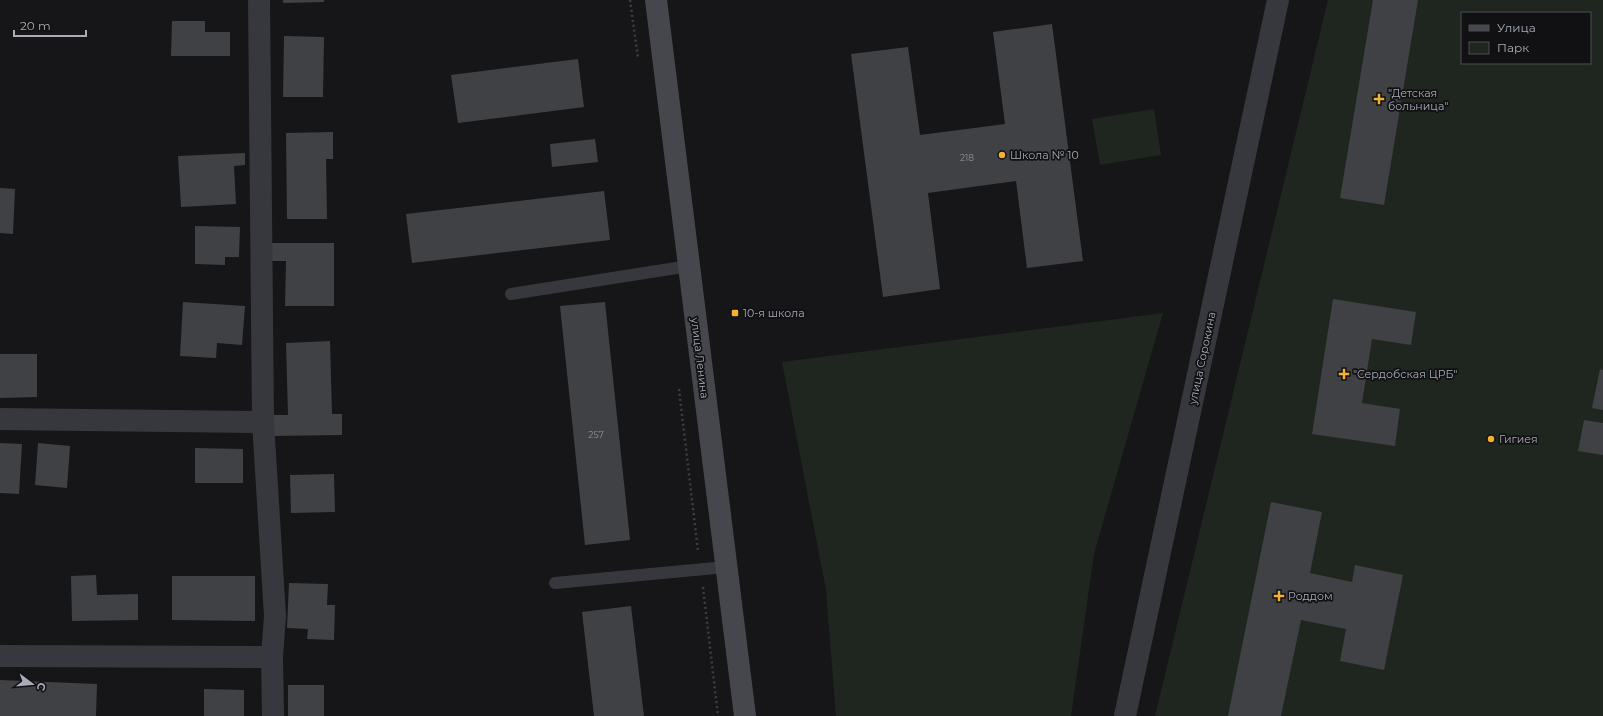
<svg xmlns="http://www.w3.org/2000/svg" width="1603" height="716" font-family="Montserrat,sans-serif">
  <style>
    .green { fill: #1e261f; fill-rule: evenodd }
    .building { fill: #404145 }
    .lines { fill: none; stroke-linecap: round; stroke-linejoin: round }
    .path { stroke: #3d3f44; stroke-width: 2.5; stroke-dasharray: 2 3; stroke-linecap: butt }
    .lane { stroke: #37383d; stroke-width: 12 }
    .street { stroke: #37383d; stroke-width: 22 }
    .secondary { stroke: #45474d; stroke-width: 22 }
    .poi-dot { fill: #f2b134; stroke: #111113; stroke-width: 1.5 }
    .labels { text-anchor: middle; stroke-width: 3.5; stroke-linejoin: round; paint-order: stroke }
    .number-label { font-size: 9px; fill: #8e929b }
    .poi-label { font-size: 11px; fill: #a8adb8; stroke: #111113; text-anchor: start }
    .street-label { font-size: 11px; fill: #a8adb8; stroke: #111113 }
  </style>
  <rect width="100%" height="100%" fill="#161618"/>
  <!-- green -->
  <path class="green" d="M1328 0H1603V716H1155ZM1462 13H1590V63H1462Z
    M1154 109 1161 155 1100 165 1092 119Z
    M1163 313 1094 554 1071 716H836L826 590 782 362Z"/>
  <!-- building -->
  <path class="building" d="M283 0H324V2L283 3Z
    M1373 0H1418L1384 205 1340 198Z
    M172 21H205V32H230V56H171Z
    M1052 24 1083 261 1027 268 1016 181 928 193 940 289 883 297 851 54 908 47 920 135 1005 124 993 32Z
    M284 36 324 37 323 97H283Z
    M578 59 584 107 458 123 451 75Z
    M333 132V159H326L327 219H287L286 133Z
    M595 139 598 162 552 167 550 144Z
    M245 153V165L234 166 236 204 181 207 178 156Z
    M0 188 15 189 13 234 0 233Z
    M604 191 610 240 412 263 406 214Z
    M195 226 240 227 239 257H225V265L195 264Z
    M267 243H334V306H285L286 261H267Z
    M1333 299 1416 312 1411 345 1372 339 1362 403 1400 409 1395 446 1312 434Z
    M183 302 245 306 242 345 217 343 216 358 180 356Z
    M605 302 630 540 585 545 560 306Z
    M330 341 332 414H342V435L271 436 270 415H288L286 343Z
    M0 354H37V397L0 398Z
    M1600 369 1603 370V410L1592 408Z
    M1584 420 1603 423V455L1578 451Z
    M0 443 22 444 19 494 0 493Z
    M38 443 70 446 67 488 35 485Z
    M195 448 243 449V483H195Z
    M334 474 335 512 291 513 290 475Z
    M1271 502 1322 512 1310 573 1352 582 1355 565 1403 575 1384 670 1340 661 1346 629 1301 620 1281 716H1228Z
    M96 575 97 595 138 594V620L72 621 71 576Z
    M172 576H255V621L172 620Z
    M289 583 328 584 327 605H335L334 640 307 639 308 629 287 628Z
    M631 606 644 716H594L582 612Z
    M0 680 97 684 96 716H0Z
    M288 685H324V716H288Z
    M204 689 244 690V716H204Z"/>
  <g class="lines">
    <!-- path -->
    <path class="path" d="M630 0 638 58
      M679 389 698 551
      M703 587 718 716"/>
    <!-- lane -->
    <path class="lane" d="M511 294 689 266
      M555 583 726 567"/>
    <!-- street -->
    <path class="street" d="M259 0 263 422 275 616 272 657 273 716
      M0 419 263 422
      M0 656 272 657
      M1125 716 1278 0"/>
    <!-- secondary -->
    <path class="secondary" d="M656 0 745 716"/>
  </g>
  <!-- markers -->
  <g class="poi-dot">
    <path d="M1377 93h4v4h4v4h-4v4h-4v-4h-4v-4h4z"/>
    <circle cx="1002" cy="155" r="4"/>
    <rect x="731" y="309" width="8" height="8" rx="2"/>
    <path d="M1342 368h4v4h4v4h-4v4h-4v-4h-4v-4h4z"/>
    <circle cx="1491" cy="439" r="4"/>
    <path d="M1277 590h4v4h4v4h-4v4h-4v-4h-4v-4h4z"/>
  </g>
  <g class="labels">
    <!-- number labels -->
    <g class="number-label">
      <text x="967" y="161">218</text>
      <text x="596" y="438">257</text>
    </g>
    <!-- poi labels -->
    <g class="poi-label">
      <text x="1388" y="97">"Детская<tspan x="1388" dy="13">больница"</tspan></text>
      <text x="1010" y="159">Школа № 10</text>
      <text x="743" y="317">10-я школа</text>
      <text x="1353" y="378">"Сердобская ЦРБ"</text>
      <text x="1499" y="443">Гигиея</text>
      <text x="1288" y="600">Роддом</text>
    </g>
    <!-- street labels -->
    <g class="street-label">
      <text transform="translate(700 358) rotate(83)" y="4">улица Ленина</text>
      <text transform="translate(1202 358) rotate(-78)" y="4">улица Сорокина</text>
    </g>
  </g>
  <!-- legend -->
  <rect x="1461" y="12" width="130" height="52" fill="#111113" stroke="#4d4f55"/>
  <rect x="1469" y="25" width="20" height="6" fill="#45474d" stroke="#4d4f55"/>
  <text x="1497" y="32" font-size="12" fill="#a8adb8">Улица</text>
  <rect x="1469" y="42" width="20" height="12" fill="#1e261f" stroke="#4d4f55"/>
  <text x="1497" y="52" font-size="12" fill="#a8adb8">Парк</text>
  <!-- north arrow -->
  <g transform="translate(32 684) rotate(106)" stroke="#111113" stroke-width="3" paint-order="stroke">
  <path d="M0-3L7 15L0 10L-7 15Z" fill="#a8adb8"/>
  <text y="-6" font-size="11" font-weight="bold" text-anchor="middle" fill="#a8adb8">С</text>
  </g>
  <!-- scale -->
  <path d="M14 30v6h72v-6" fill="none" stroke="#a8adb8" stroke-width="2"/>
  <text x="20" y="30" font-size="12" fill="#a8adb8" stroke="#111113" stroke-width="3" paint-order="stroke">20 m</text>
</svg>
